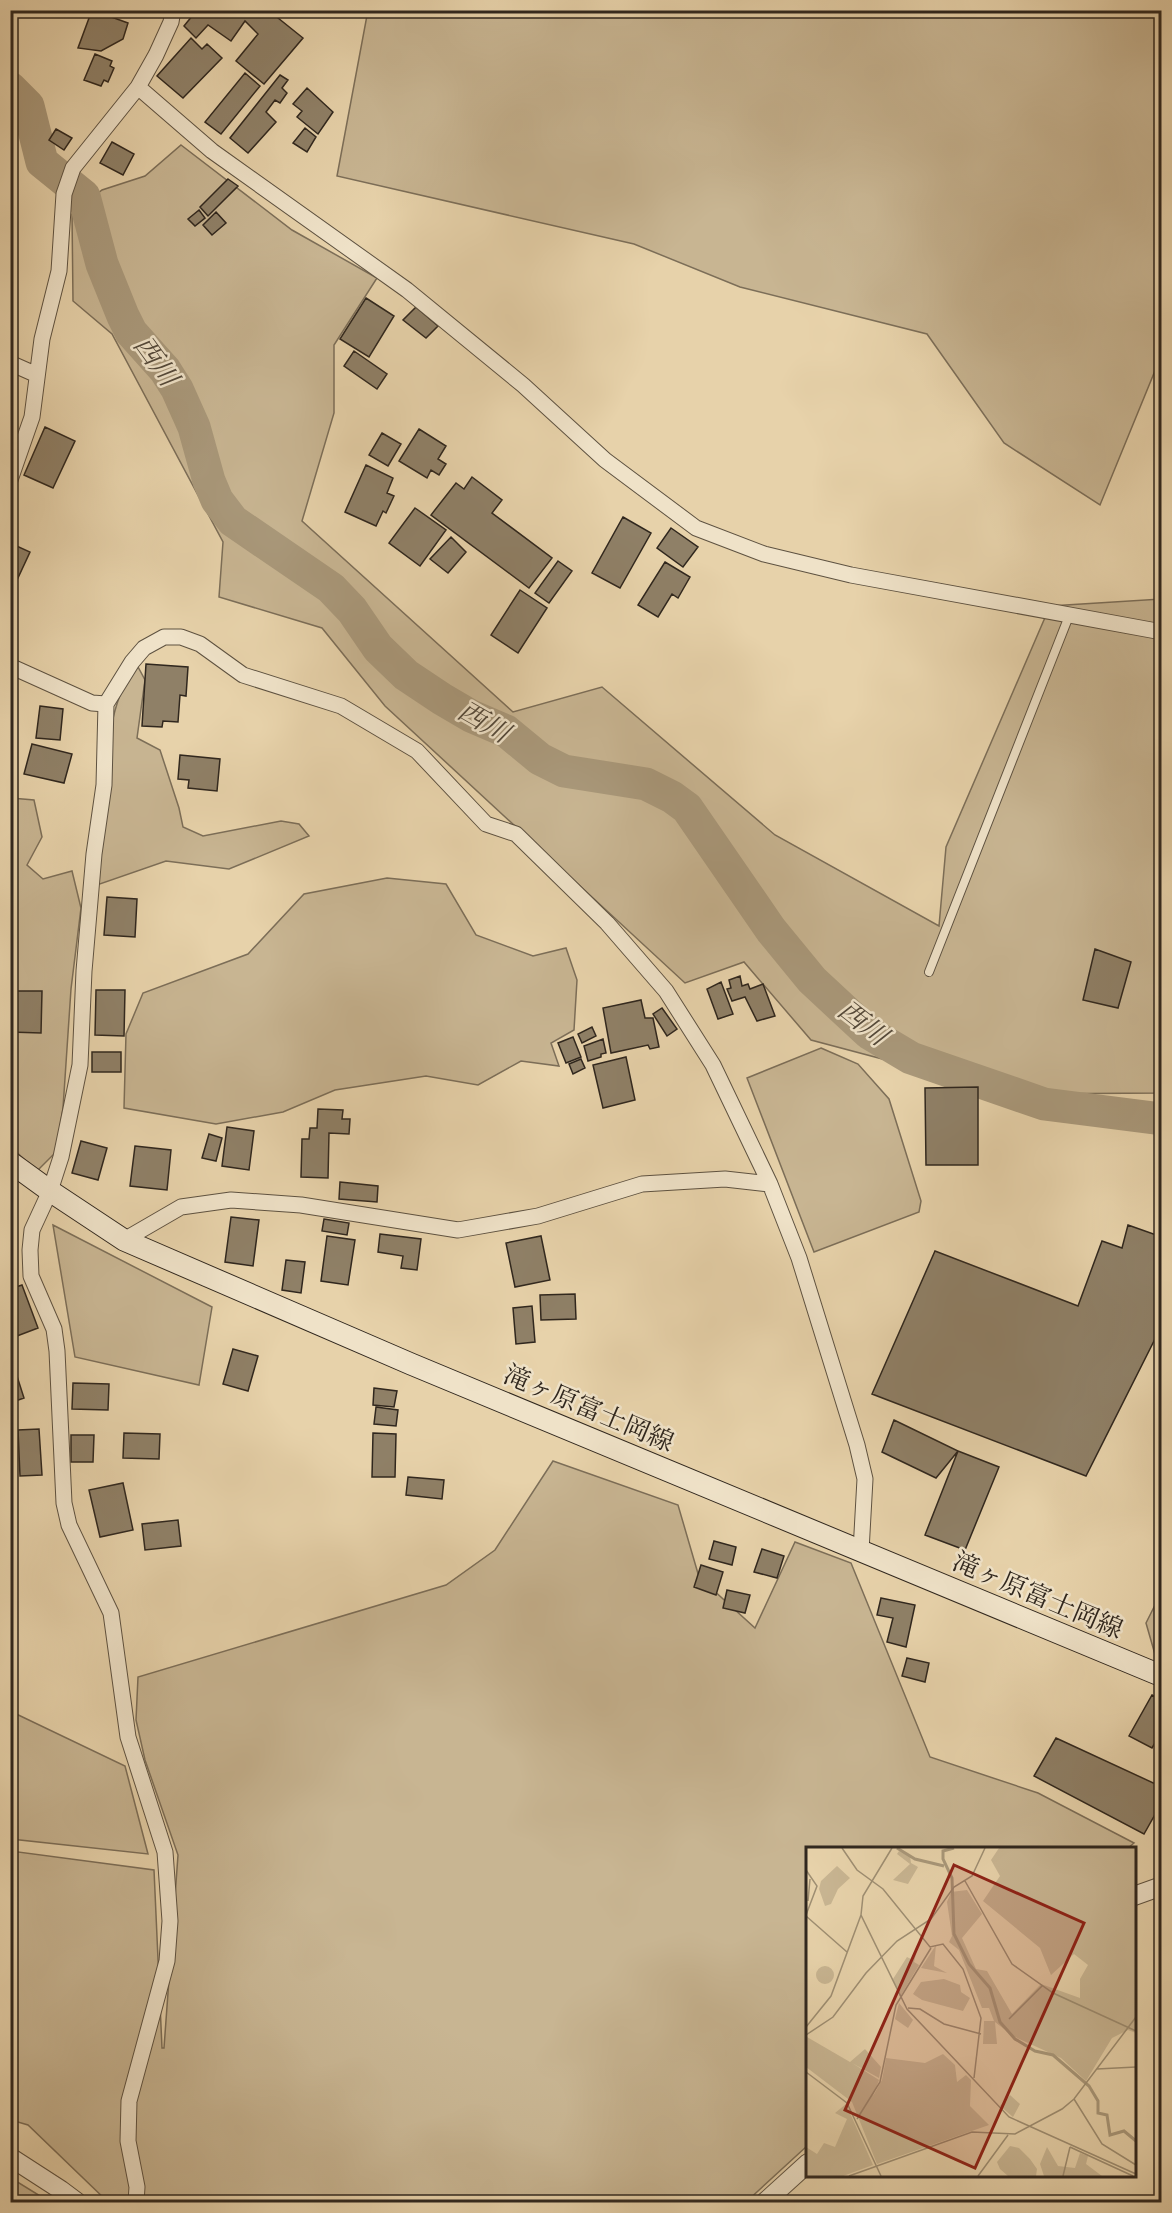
<svg xmlns="http://www.w3.org/2000/svg" width="1172" height="2213" font-family="Cardo,'Noto Serif JP',serif">
  <style>
    .green { fill: #c8b592; stroke: #7c6e58; stroke-width: 1.5 }
    .lines { fill: none; stroke-linecap: round; stroke-linejoin: round }
    .river { stroke: #a9987a; stroke-width: 33 }
    .building { fill: #8f8067; stroke: #30271e; stroke-width: 1.5 }
    .service-casing { stroke: #5e5241; stroke-width: 10 }
    .minor-casing { stroke: #5e5241; stroke-width: 17 }
    .tertiary-casing { stroke: #5e5241; stroke-width: 20 }
    .secondary-casing { stroke: #30271e; stroke-width: 23 }
    .service { stroke: #efe2c8; stroke-width: 8 }
    .minor { stroke: #efe2c8; stroke-width: 15 }
    .tertiary { stroke: #efe2c8; stroke-width: 18 }
    .secondary { stroke: #efe2c8; stroke-width: 21 }
    .labels { text-anchor: middle; stroke-width: 5; stroke-linejoin: round; paint-order: stroke }
    .street-label { font-size: 26px; fill: #30271e; stroke: #efe2c8 }
    .water-label { font-size: 27px; font-style: italic; fill: #54493a; stroke: #efe2c8 }
    .inset-river { fill: none; stroke: #a9987a; stroke-width: 3 }
    .inset-road { fill: none; stroke: #9e8e72; stroke-width: 1.5 }
    .view { fill: #8f2418; fill-opacity: 0.15; stroke: #8f2418; stroke-width: 3 }
    .inset-edge { fill: none; stroke: #30271e; stroke-width: 3 }
  </style>
  <rect width="100%" height="100%" fill="#e7d2aa"/>
  <filter id="stains"><feTurbulence type="fractalNoise" baseFrequency=".00333" numOctaves="4"/><feColorMatrix values="0 0 0 0 .2 0 0 0 0 .09 0 0 0 0 .02 0 0 0 .5 -.17"/></filter>
  <radialGradient id="worn" r=".72"><stop offset=".6" stop-color="#630" stop-opacity="0"/><stop offset="1" stop-color="#630" stop-opacity=".3"/></radialGradient>
  <!-- green -->
  <path class="green" d="M368 10 1161 11V356L1100 505 1004 443 927 334 740 287 634 244 337 176Z
    M181 145 292 230 377 278 334 345V413L302 521 513 712 602 687 775 835 939 926 946 847 1050 606 1161 599V1093L1014 1094 811 1040 744 962 685 983 385 706 322 628 219 597 223 542 112 334 73 301 72 214 102 190 145 176Z
    M137 665 145 680 137 738 160 750 179 808 183 827 203 836 281 821 299 824 309 836 229 869 166 861 97 885C100 855 102 826 104 797 108 753 108 701 137 665Z
    M11 798 34 800 42 837 27 865 43 879 72 871 81 908 71 989 63 1108 56 1152 37 1171 11 1147Z
    M387 878 446 884 476 935 533 956 566 948 577 980 574 1030 551 1043 559 1066 521 1061 478 1085 426 1076 335 1090 283 1112 216 1124 124 1108 126 1034 143 993 248 954 304 894Z
    M821 1048 858 1064 889 1099 921 1201 919 1212 814 1252 747 1078Z
    M53 1225 212 1307 199 1385 75 1357Z
    M553 1461 678 1505 699 1577 755 1628 795 1542 851 1563 930 1757 1038 1793 1134 1843 1128 1848H808L807 2146 746 2202H108L28 2125 11 2120V1851L154 1870 162 2048H164L178 1855 145 1760 136 1720 138 1677 446 1585 495 1550Z
    M1161 1593V1660L1156 1658 1146 1623Z
    M10 1711 125 1766 148 1854 11 1839Z
    M10 2178H11L50 2202H11Z"/>
  <g class="lines">
    <!-- river -->
    <path class="river" d="M10 88 28 106 42 162 84 196 102 264 123 316 131 332 165 370 177 389 194 427 209 481 217 500 233 521 331 588 352 610 378 648 406 675 442 699 471 716 506 731 540 759 564 771 646 784 672 797 687 808 771 930 812 980 869 1033 911 1058 1044 1104 1162 1119"/>
  </g>
  <!-- building -->
  <path class="building" d="M92 10 128 23 123 39 101 51 78 48Z
    M197 10H268L303 38 264 84 236 61 258 34 245 21 231 41 208 25 196 38 184 26Z
    M191 38 202 49 207 44 222 58 183 98 157 76Z
    M95 54 112 61 110 66 114 68 108 82 104 80 101 86 84 80Z
    M245 73 260 86 221 134 205 122Z
    M280 75 288 80 282 88 287 93 280 103 275 100 266 112 276 122 248 153 230 138Z
    M307 88 333 112 318 134 297 117 302 111 293 104Z
    M305 128 316 137 307 152 293 143Z
    M56 129 72 138 64 150 49 140Z
    M112 142 134 154 123 175 100 163Z
    M228 179 238 186 208 216 200 207Z
    M199 210 205 218 195 226 188 219Z
    M216 212 226 223 212 235 203 225Z
    M366 298 394 316 369 357 340 339Z
    M416 307 438 326 426 338 403 320Z
    M354 351 387 374 377 389 344 366Z
    M45 427 75 441 53 488 24 475Z
    M419 429 446 446 438 459 446 464 439 475 431 470 427 478 399 461Z
    M382 433 401 444 388 466 369 455Z
    M366 465 393 478 387 493 394 496 386 513 383 511 376 526 345 512Z
    M472 477 502 500 492 513 552 558 529 588 431 515 456 483 464 489Z
    M415 508 446 530 420 566 389 543Z
    M623 517 651 533 620 588 592 573Z
    M671 528 698 547 683 567 657 548Z
    M451 537 466 552 448 573 430 559Z
    M10 543 30 552 17 580 10 577Z
    M558 561 572 571 549 603 535 593Z
    M665 562 690 577 678 598 672 594 658 617 638 605Z
    M520 590 547 608 518 653 491 635Z
    M146 664 188 667 186 696 180 695 178 722 163 721 162 727 142 726Z
    M40 706 63 709 60 740 36 738Z
    M32 744 72 754 64 783 24 774Z
    M180 755 220 759 217 791 188 788 189 780 178 779Z
    M107 897 137 899 135 937 104 935Z
    M1095 949 1131 962 1118 1008 1083 1000Z
    M740 976 742 986 748 984 750 989 763 984 775 1016 757 1021 745 997 732 1001 727 989 731 988 729 980Z
    M721 982 733 1014 718 1019 707 989Z
    M96 990H125L124 1036 95 1035Z
    M11 991H42L41 1033 10 1032Z
    M641 1000 645 1018H653L659 1047 650 1049 648 1045 611 1053 603 1008Z
    M662 1008 677 1029 667 1036 653 1014Z
    M592 1027 596 1036 582 1043 578 1034Z
    M573 1037 581 1057 566 1063 558 1043Z
    M603 1039 606 1053 601 1054V1057L588 1061 584 1046Z
    M92 1052H121V1072H92Z
    M626 1057 635 1100 603 1108 593 1065Z
    M581 1059 585 1068 573 1074 569 1064Z
    M978 1087V1165H926L925 1088Z
    M318 1109 343 1110 342 1119H350L349 1134 329 1133 328 1178 301 1177 302 1139H309L310 1128H317Z
    M227 1127 254 1131 249 1170 222 1166Z
    M209 1134 222 1138 216 1161 202 1158Z
    M81 1141 107 1148 98 1180 72 1173Z
    M135 1146 171 1150 167 1190 130 1186Z
    M340 1182 378 1186 377 1202 339 1199Z
    M231 1217 259 1220 253 1266 225 1262Z
    M324 1219 349 1223 347 1235 322 1231Z
    M1128 1225 1162 1237V1256L1156 1266 1162 1269V1325L1086 1476 872 1394 935 1251 1078 1306 1102 1241 1122 1248Z
    M380 1234 421 1239 417 1270 401 1268 403 1256 378 1252Z
    M327 1236 355 1240 348 1285 321 1281Z
    M541 1236 550 1280 515 1287 506 1243Z
    M286 1260 305 1262 301 1293 282 1290Z
    M22 1285 38 1328 17 1336 10 1317V1289Z
    M575 1294 576 1319 541 1320 540 1295Z
    M532 1306 535 1342 516 1344 513 1308Z
    M233 1349 258 1356 248 1391 223 1384Z
    M16 1373 24 1398 10 1403V1375Z
    M73 1383 109 1384 108 1410 72 1409Z
    M374 1388 397 1391 394 1407 373 1405Z
    M376 1407 398 1410 396 1426 374 1424Z
    M894 1420 958 1451 936 1478 882 1452Z
    M39 1429 42 1475 20 1476 18 1430Z
    M124 1433 160 1434 159 1459 123 1458Z
    M373 1433 396 1434 395 1477H372Z
    M71 1435H94L93 1462H71Z
    M958 1451 999 1467 965 1550 925 1535Z
    M408 1477 444 1480 442 1499 406 1495Z
    M123 1483 133 1530 100 1537 89 1490Z
    M178 1520 181 1546 145 1550 142 1524Z
    M714 1541 736 1547 732 1565 709 1559Z
    M762 1549 784 1556 777 1578 754 1572Z
    M701 1565 723 1572 716 1595 694 1587Z
    M727 1590 750 1595 745 1613 723 1608Z
    M881 1598 915 1605 906 1647 887 1642 893 1618 877 1615Z
    M907 1658 929 1663 925 1682 902 1676Z
    M1152 1695 1162 1700V1731L1152 1748 1129 1736Z
    M1056 1738 1162 1787V1802L1144 1834 1034 1776Z"/>
  <g class="lines">
    <!-- service casing -->
    <g class="service-casing">
      <path id="service" d="M929 972 1069 616"/>
    </g>
    <!-- minor casing -->
    <g class="minor-casing">
      <path id="minor" d="M138 87 212 151 407 290 523 385 605 460 696 528 764 554 851 575 1162 632
        M10 363 37 375
        M10 480 32 417 42 339 59 271 64 194 73 168 138 87 156 55 171 22 173 10
        M10 666 92 703 106 704 132 662 144 648 164 637H181L200 644 243 675 341 706 417 751 486 824 516 834 607 923 666 991 713 1065 770 1184 799 1258 857 1445 865 1479 861 1551
        M106 704 104 785 94 854 84 971 80 1065 61 1157 50 1191 32 1230 30 1250 31 1276 54 1329 57 1351 64 1503 69 1525 111 1613 128 1737 165 1852 170 1921 167 1961 129 2101 128 2141 137 2187 136 2202
        M124 1240 181 1207 231 1200 301 1205 458 1230 538 1216 642 1184 725 1179 770 1184"/>
    </g>
    <!-- tertiary casing -->
    <g class="tertiary-casing">
      <path id="tertiary" d="M1134 1896 1162 1886
        M10 2157 61 2190 77 2202
        M765 2202 808 2163"/>
    </g>
    <!-- secondary casing -->
    <g class="secondary-casing">
      <path id="secondary" d="M10 1162 50 1191 124 1240 411 1364 1162 1676"/>
    </g>
    <!-- service -->
    <use href="#service" class="service"/>
    <!-- minor -->
    <use href="#minor" class="minor"/>
    <!-- tertiary -->
    <use href="#tertiary" class="tertiary"/>
    <!-- secondary -->
    <use href="#secondary" class="secondary"/>
  </g>
  <g class="labels">
    <!-- street labels -->
    <g class="street-label">
      <text transform="translate(589 1408) rotate(23)" y="9">滝ヶ原富士岡線</text>
      <text transform="translate(1038 1595) rotate(23)" y="9">滝ヶ原富士岡線</text>
    </g>
    <!-- water labels -->
    <g class="water-label">
      <text transform="translate(156 361) rotate(54)" y="9">西川</text>
      <text transform="translate(484 722) rotate(30)" y="9">西川</text>
      <text transform="translate(863 1023) rotate(38)" y="9">西川</text>
    </g>
  </g>
  <!-- overview -->
  <g transform="translate(806 1847)">
    <rect width="330" height="330" fill="#e7d2aa"/>
    <path d="M193 1H330V186L322 183 306 191 280 234 255 211 207 189 189 175 191 197H177L178 174H188L183 161H176L153 103 143 95 146 89 141 55 145 45 161 43 176 67 156 91 170 122 181 124 206 167 235 137 274 151V132L282 118 268 107 245 128 234 101 177 54 194 29 185 13ZM93 4 104 9 105 16 112 20 102 37 87 33 104 17 91 7ZM31 19 44 31 32 42 25 57 19 59 13 42 15 34ZM130 98 128 119 141 126 115 121ZM110 107 108 115 113 118 94 150 87 132 101 110 107 113ZM10 128a9 9 0 1 1 18 0a9 9 0 1 1-18 0ZM138 132 154 138 155 145 164 151 157 164 116 153 107 147 115 135ZM93 156 107 173 102 181 89 172ZM1 190 44 215 59 202 75 220 73 231 46 216 73 233 67 249 76 233 80 211 119 216 137 207 149 218 151 235 160 228 165 233 164 259 183 278 71 317 46 255 0 220ZM204 248 214 257 207 270 194 259ZM40 257 67 318 37 329H0V300L11 307 18 296 29 300 41 272 29 266ZM204 299 213 301 224 312 231 322 230 329H202L194 322 191 315ZM241 300 252 319 269 321 274 306 282 309 280 317 296 329H238L234 317Z" fill="#c8b592"/>
    <path class="inset-river" d="M91 1 109 12 138 19M148 1 137 4V12L146 31 148 87 163 117 184 141 194 175 209 192 229 204 247 208 283 239 292 254V266L301 268 304 288 318 284 330 294"/>
    <path class="inset-road" d="M36 1 51 23 77 42 124 100 137 97 157 122 175 171 168 231M86 1 57 49 55 68 101 162 203 270 330 327M0 23 11 39 0 68M159 34 206 117 247 146 330 184M2 54 4 32M0 69 41 105M102 161 114 162 138 177 175 187M203 172 236 139M0 180 25 149 55 68M0 188 27 170 60 126 91 94 125 72 148 40 166 29 179 1M291 222 330 220M0 225 41 256 75 329M268 252 296 297 330 318M51 272 74 235 90 158 125 101M264 300 327 329M43 329 166 285 209 287 256 262 268 252 330 170M172 329 202 288M257 329 264 300"/>
    <path class="view" d="M148 18 278 76 169 321 39 263Z"/>
    <rect width="330" height="330" class="inset-edge"/>
  </g>
  <!-- margin -->
  <rect width="1172" height="2213" fill="none" stroke="#e7d2aa" stroke-width="36"/>
  <rect x="12" y="12" width="1148" height="2189" fill="none" stroke="#30271e" stroke-width="3"/>
  <rect x="18" y="18" width="1136" height="2177" fill="none" stroke="#30271e" stroke-width="1.5"/>
  <rect width="100%" height="100%" filter="url(#stains)"/>
  <rect width="100%" height="100%" fill="url(#worn)"/>
</svg>
